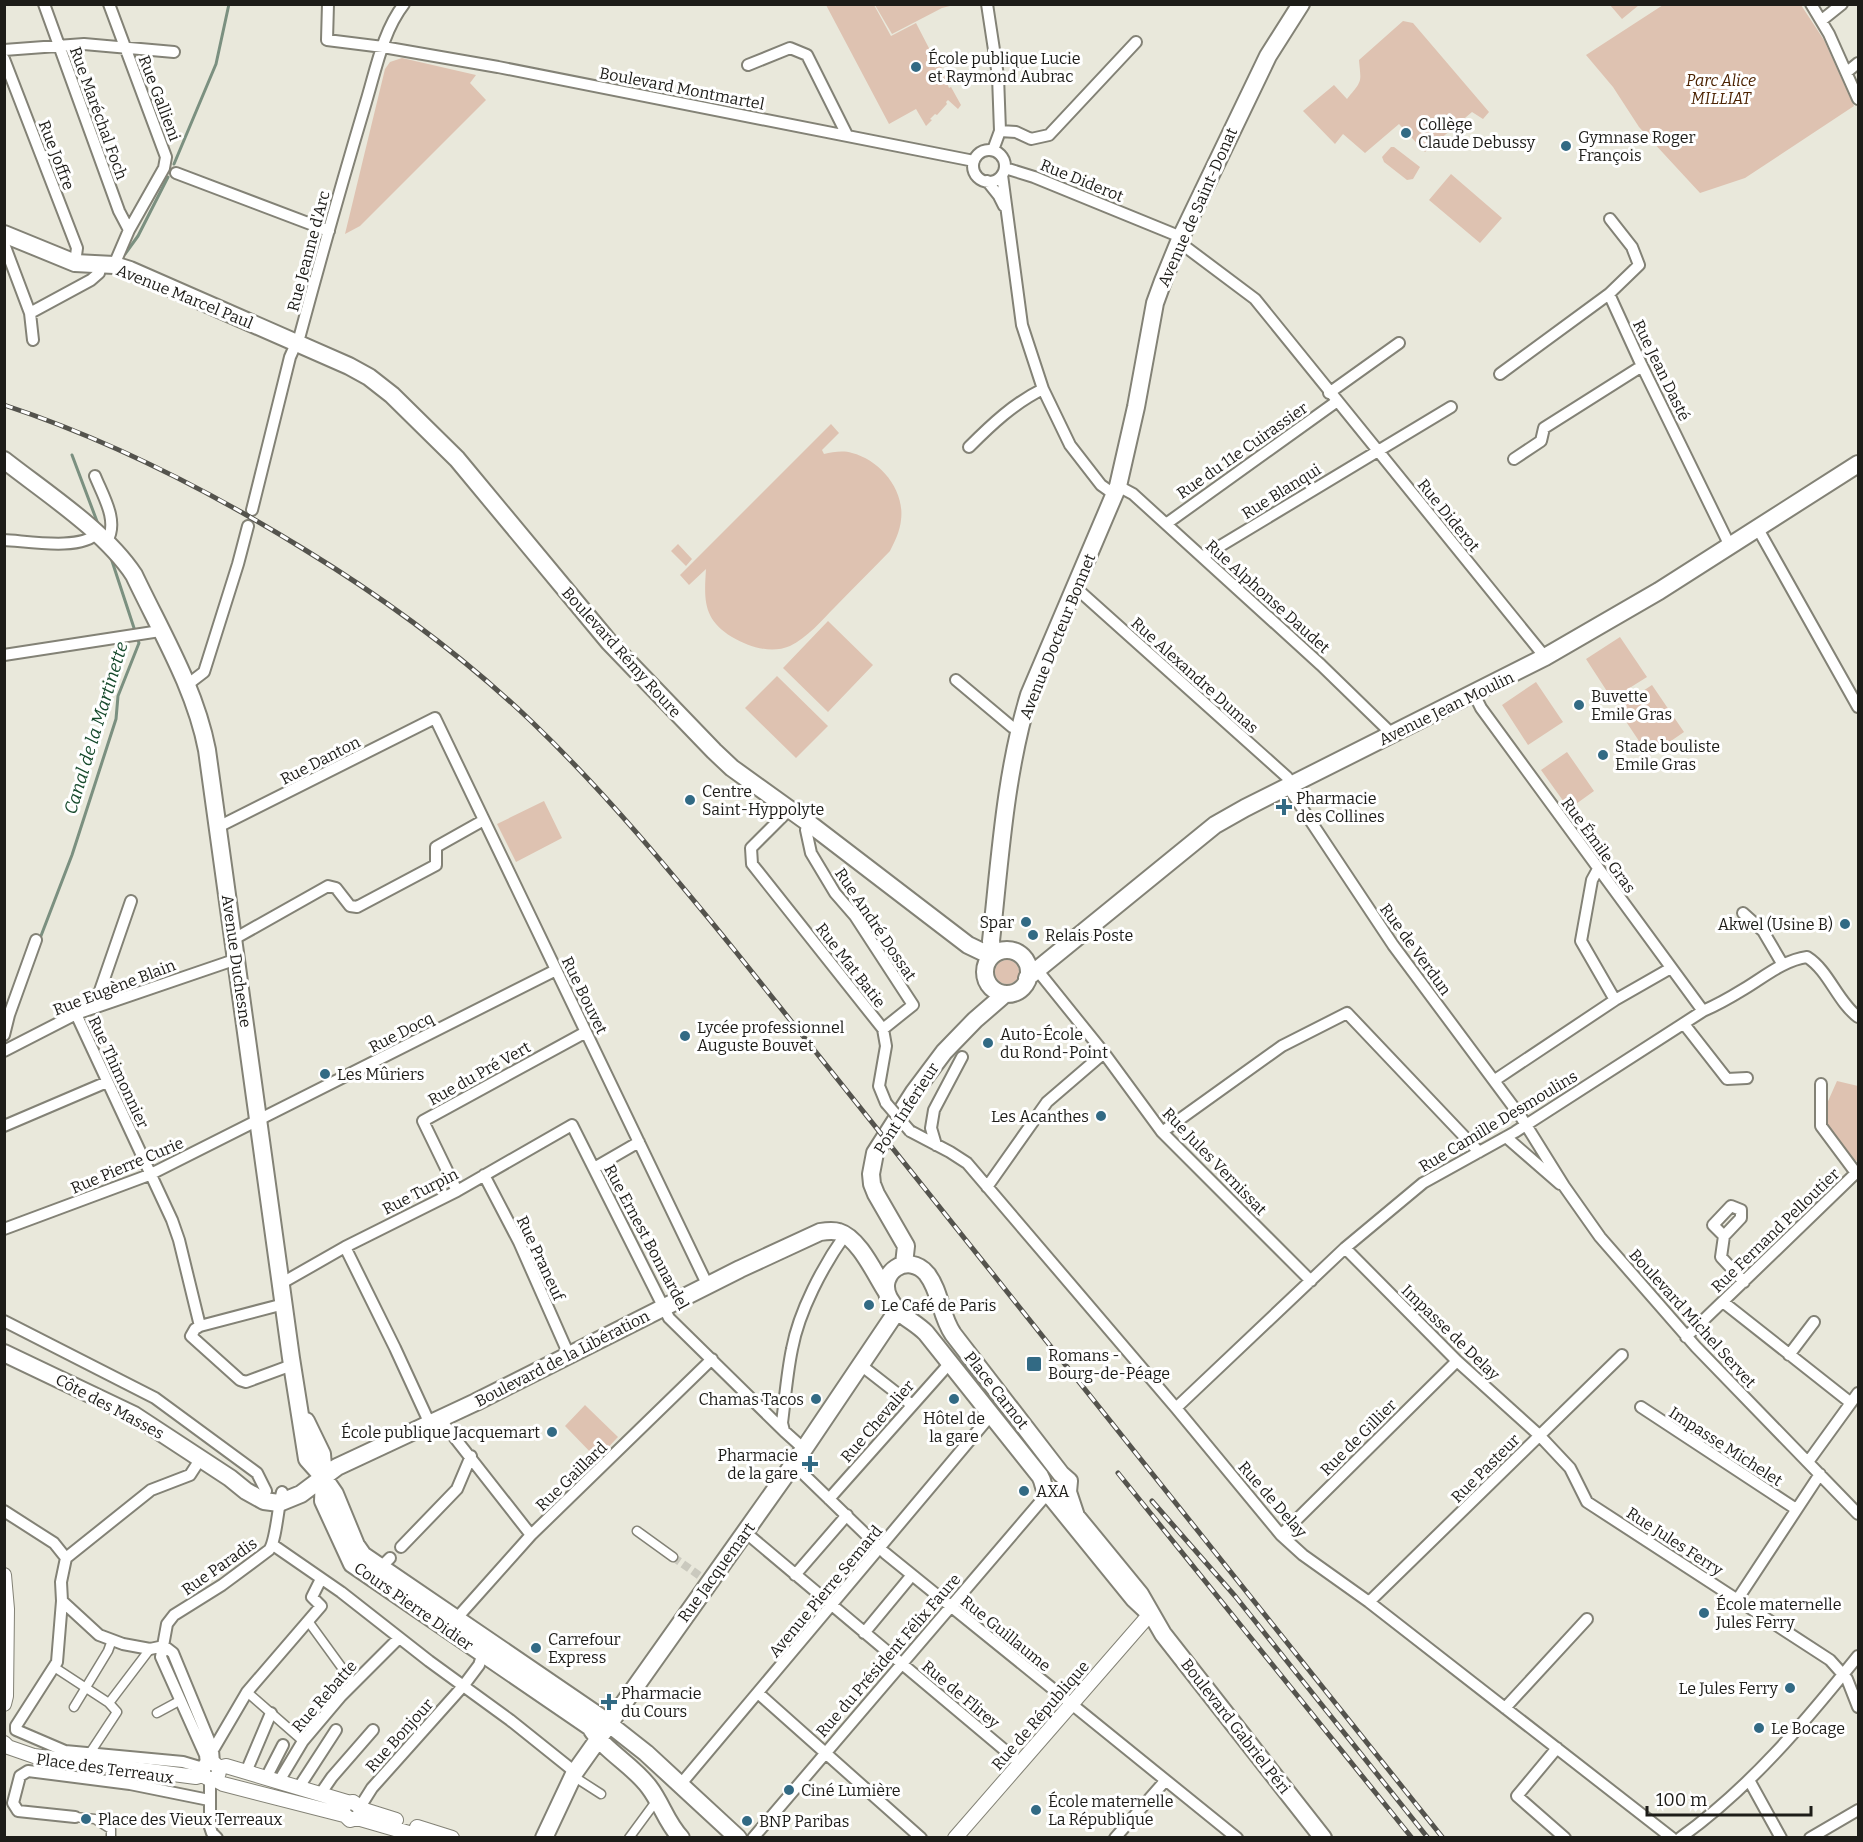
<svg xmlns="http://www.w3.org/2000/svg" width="1863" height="1842" font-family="Bitter,serif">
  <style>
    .green { fill: #dec2b1 }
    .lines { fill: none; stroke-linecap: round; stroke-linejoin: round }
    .stream { stroke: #7b9080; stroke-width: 3 }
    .pedestrian-tunnel { stroke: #cac9be; stroke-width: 8; stroke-dasharray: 8 4; stroke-linecap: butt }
    .pedestrian-casing { stroke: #838276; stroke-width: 11 }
    .minor-casing { stroke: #838276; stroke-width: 14 }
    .tertiary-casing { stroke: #838276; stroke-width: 16 }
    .secondary-casing { stroke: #838276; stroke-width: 20 }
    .pedestrian { stroke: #fff; stroke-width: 8 }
    .minor { stroke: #fff; stroke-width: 10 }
    .tertiary { stroke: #fff; stroke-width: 14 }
    .secondary { stroke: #fff; stroke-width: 16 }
    .rail-casing { stroke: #54534d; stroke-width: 5 }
    .rail { stroke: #fff; stroke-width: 3; stroke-dasharray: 9; stroke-linecap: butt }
    .minor-bridge-casing { stroke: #838276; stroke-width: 14; stroke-linecap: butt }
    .minor-bridge { stroke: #fff; stroke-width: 10 }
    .poi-dot { fill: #326a84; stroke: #fff; stroke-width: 2 }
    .labels { text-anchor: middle; stroke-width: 6; stroke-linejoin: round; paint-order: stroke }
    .poi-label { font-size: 16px; fill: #1d1c18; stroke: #fff; text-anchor: start }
    .park-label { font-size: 16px; font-style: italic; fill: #4b2201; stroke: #fff }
    .street-label { font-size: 16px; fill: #1d1c18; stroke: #fff }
    .water-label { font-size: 18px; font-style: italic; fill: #174b2d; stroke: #fff }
  </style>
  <rect width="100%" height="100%" fill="#e9e8db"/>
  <!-- green -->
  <path class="green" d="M826 5H874L891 36 916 23 932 54 938 51 939 53 930 58 935 68 944 63 946 65 941 68 947 80 946 81 949 88 951 87 961 105 958 109 948 100 946 102 947 104 937 115 935 114 930 119 932 120 926 126 916 109 889 124Z
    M875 5H954L942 8 892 34Z
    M1610 5H1639L1622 19Z
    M1663 5H1801L1824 40 1854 106 1745 178 1700 193 1639 127 1613 87 1586 55Z
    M1403 21 1413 23 1489 112 1483 119 1472 112 1425 152 1399 124 1365 153 1343 134 1335 144 1303 111 1334 85 1347 99C1363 80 1361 83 1359 60Z
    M402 58 476 75 470 83 486 100 360 226 345 234 385 69 390 62Z
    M1391 147H1394L1420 167 1413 179 1407 180 1384 162 1382 157Z
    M1451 174 1502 218 1480 243 1429 200Z
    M831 424 839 433 822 450 824 454C833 452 843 450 852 453 880 460 905 490 901 520 900 531 895 541 890 551 872 570 853 588 835 607 822 620 807 638 790 646 771 654 749 647 732 637 703 619 704 600 706 569L689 585 680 575Z
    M678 544 692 559 686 566 671 551Z
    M828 621 873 665 828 712 783 668Z
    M1620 637 1647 677 1612 699 1586 659Z
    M777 676 828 726 796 758 745 708Z
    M1536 682 1563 722 1528 745 1502 705Z
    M1652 685 1684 732 1649 756 1617 708Z
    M1567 752 1594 791 1569 809 1541 770Z
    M544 801 562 838 516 862 497 824Z
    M995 972a12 12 0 1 1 24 0a12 12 0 1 1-24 0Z
    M1837 1081 1858 1086V1161L1853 1160 1828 1130 1825 1108Z
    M585 1405 618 1437 597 1459 565 1426Z"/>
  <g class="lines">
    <!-- stream -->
    <path class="stream" d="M174 164 216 64 229 4
      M125 254 138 236 168 177
      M72 455 98 524
      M111 558 135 631
      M39 941 72 855 116 719 118 696 139 643 137 638"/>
    <!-- pedestrian-tunnel -->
    <path class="pedestrian-tunnel" d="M673 1557 700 1576"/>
    <!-- pedestrian casing -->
    <g class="pedestrian-casing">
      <path id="pedestrian" d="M637 1531 673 1557
        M308 1621 353 1683
        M54 1667 109 1703 117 1712 90 1753
        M247 1692 303 1741
        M109 1703 150 1649
        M74 1707 108 1651 112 1640
        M157 1713 181 1700
        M573 1776 601 1794
        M75 1817 95 1819 111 1829V1838
        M629 1838 657 1800"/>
    </g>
    <!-- minor casing -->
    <g class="minor-casing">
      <path id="minor" d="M44 4 119 211 129 230
        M109 4 166 157 164 168 129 230 114 265
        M328 4 327 40 383 47 498 67 974 161
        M987 4 998 76 1000 131 993 150
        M1811 4 1829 34 1858 99
        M1822 20 1842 4
        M4 50 84 44 174 52
        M4 59 77 248 75 263
        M748 65 790 48 807 55 847 135
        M1847 72 1858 63
        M1000 131 1016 132 1031 139 1049 135 1136 42
        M973 166a16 16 0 1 1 32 0a16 16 0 1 1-32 0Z
        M1005 168 1034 177 1181 237
        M176 173 329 231
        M1002 175 1022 325 1043 389 1070 445 1101 485 1115 495
        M987 181 999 196 1004 206
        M1610 219 1632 247 1639 265 1609 294 1642 366 1730 546
        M1179 242 1255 299 1545 657
        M4 244 30 313 33 340
        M30 313 91 280 99 273 101 265
        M1500 374 1609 294
        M1329 393 1399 343
        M969 447C991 425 1014 403 1043 389
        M1514 459 1541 441 1544 428 1642 366
        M95 476C103 496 119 521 107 541
        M1118 486 1133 494 1321 665 1392 734
        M252 510 290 357 300 335C321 257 343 179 366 102 376 69 383 31 404 4
        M1166 524 1336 402
        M1758 529 1858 707
        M4 540C27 541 81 551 97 533
        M1202 557 1451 407
        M1076 588 1287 777 1292 785
        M4 655 160 631
        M956 680 1012 727 1019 730
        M187 685 204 672 238 564 248 526
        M1474 694 1481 708 1703 1011
        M1288 787 1393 945 1521 1117 1564 1186 1600 1237 1696 1347 1858 1514
        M790 809 751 848 752 864 883 1029 886 1046 879 1086 886 1103
        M810 824 806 830 811 853 835 893 855 916 913 1005 883 1029
        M218 827 435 718 708 1286
        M1598 869 1592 880 1581 941 1615 1000
        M1743 913 1763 931 1783 965
        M234 939 328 886 336 888 350 906 357 907 436 865V847L484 820
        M1038 971 1104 1053 1162 1132 1311 1281
        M94 1008 131 901
        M4 1014 9 1015 4 1035
        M76 1014 172 1220 179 1240 200 1326
        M9 1015 36 940
        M1684 1024 1727 1079 1747 1078
        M4 1051 76 1014 237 959
        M1495 1080 1615 1000 1671 968
        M1821 1084V1126L1856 1173
        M4 1126 107 1082
        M910 1131 950 1152 967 1163 1176 1408 1281 1535 1303 1555 1369 1602 1672 1838
        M1162 1132 1282 1046 1347 1013 1479 1152
        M1506 1137 1560 1184
        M936 1145 931 1128 934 1110 962 1057
        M594 1168 639 1142
        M484 1175 519 1242 569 1355
        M987 1187 1047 1102 1104 1053
        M457 1191 423 1121 586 1032
        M4 1229 149 1175 556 970
        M1724 1236 1713 1225 1731 1206 1741 1210V1218L1724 1236 1721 1257 1744 1282
        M345 1247 395 1348 430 1424
        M1345 1248 1457 1361 1539 1435 1570 1468 1587 1502 1830 1660 1847 1679 1858 1707
        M282 1283 345 1247 457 1191 572 1125 669 1318 784 1431
        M1723 1302 1851 1403
        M284 1304 200 1326 195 1329 191 1336 240 1380 246 1382 292 1365
        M4 1321 155 1398 257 1473 266 1491
        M1686 1337 1858 1171
        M1789 1355 1814 1322
        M862 1366 912 1405
        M1641 1407 1796 1509
        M1176 1408 1345 1248 1423 1183 1515 1132 1703 1011C1717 1005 1731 997 1744 989 1764 977 1784 960 1807 957 1829 971 1837 1001 1858 1017
        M440 1419 531 1535
        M804 1449 784 1431 782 1423C785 1399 787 1373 792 1349 799 1311 823 1266 845 1235
        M1808 1462 1858 1393
        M793 1464 885 1553 1237 1838
        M829 1499 949 1364
        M4 1511 54 1543 66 1558
        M745 1532 1020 1763
        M1281 1535 1457 1361
        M273 1545 341 1592 429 1661 510 1720 575 1772
        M401 1547 457 1489 471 1456
        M66 1558 61 1582 62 1601 57 1662 16 1726V1730L65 1751 183 1762 203 1768
        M66 1558 151 1490 190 1475 201 1458
        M381 1567 390 1558
        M795 1575 847 1515
        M1737 1600 1820 1474
        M62 1601 99 1635 123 1644 150 1649 164 1646
        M1369 1602 1622 1355
        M456 1619 531 1535 712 1359
        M864 1633 912 1575
        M164 1646 173 1653 213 1750
        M758 1693 921 1838
        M1505 1708 1587 1619
        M1557 1748 1517 1796 1565 1838
        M214 1763 213 1750 247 1692 321 1606 312 1597 321 1579
        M206 1764 205 1755 161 1657 167 1624 174 1615 222 1585 269 1550C276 1542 278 1506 282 1492
        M246 1772 271 1713
        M266 1778 283 1745
        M210 1780V1827L212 1833 217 1838
        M1749 1780 1781 1838
        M279 1781 303 1741 341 1696 399 1638
        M680 1785 991 1415
        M299 1787 336 1730
        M321 1793 332 1777 373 1730
        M360 1807 372 1788 464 1685 479 1665 483 1653
        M75 1817 18 1811 13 1803 20 1776 28 1771 130 1784 209 1800
        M753 1838 1047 1494
        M1115 1838 1165 1781
        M1680 1838C1750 1788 1805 1722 1858 1656
        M1810 1838 1858 1810"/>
    </g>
    <!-- tertiary casing -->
    <g class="tertiary-casing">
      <path id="tertiary" d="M4 1575 7 1609 6 1696 4 1704
        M4 1743 8 1747 34 1756 196 1777 203 1775
        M203 1771a8 8 0 1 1 16 0a8 8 0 1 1-16 0Z
        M218 1768 226 1766 347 1802
        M214 1779 223 1784 344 1815
        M361 1809 396 1820
        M357 1818 361 1813 360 1807 353 1802 345 1803 342 1812 350 1820 357 1818 426 1838
        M417 1827 452 1838
        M955 1838 1150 1614"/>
    </g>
    <!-- secondary casing -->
    <g class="secondary-casing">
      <path id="secondary" d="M4 234 75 263 114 265 130 270 349 366 369 377 392 395 457 459 609 642 714 751 732 768 810 824 968 945 991 956
        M4 460C46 493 105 531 134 575 161 632 195 688 207 750L291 1358 307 1459 324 1478 335 1494 356 1545 363 1555 599 1716 646 1753 738 1838
        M985 972a22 22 0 1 1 44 0a22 22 0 1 1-44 0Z
        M993 955 991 941C1000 859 1005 774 1029 695L1118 486 1136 407 1155 303 1163 281 1181 237 1268 56 1301 4
        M1027 978 1215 825 1245 808 1545 657 1659 591 1858 464
        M904 1264 906 1246 876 1194 872 1184 871 1174 875 1153 914 1092 944 1052 975 1020 1005 994
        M4 1353 134 1415 230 1478 246 1491 264 1501 279 1503 301 1494 337 1467 476 1402 740 1269 820 1232C826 1231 833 1230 839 1232 859 1238 875 1274 886 1291
        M306 1421 322 1454 324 1478 323 1501 352 1564 590 1727C605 1752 632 1764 649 1787 662 1804 666 1822 681 1838
        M1150 1614 1134 1599 1052 1498C1042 1492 1045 1484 1040 1476L926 1333C913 1320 899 1317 889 1298 876 1273 908 1251 927 1274 941 1292 940 1315 953 1334L1061 1474 1069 1481 1068 1492 1076 1516 1140 1594 1163 1634 1323 1838
        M544 1838 575 1772 804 1449 897 1311"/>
    </g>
    <!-- pedestrian -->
    <use href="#pedestrian" class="pedestrian"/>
    <!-- minor -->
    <use href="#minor" class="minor"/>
    <!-- tertiary -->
    <use href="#tertiary" class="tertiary"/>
    <!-- secondary -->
    <use href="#secondary" class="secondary"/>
    <!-- rail casing -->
    <g class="rail-casing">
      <path id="rail" d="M4 405C110 440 208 490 302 548 384 598 462 655 532 722 606 793 671 872 736 952L1443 1838
        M1118 1473 1412 1838
        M1152 1501 1235 1596 1428 1838"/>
    </g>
    <!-- rail -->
    <use href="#rail" class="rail"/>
    <!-- minor-bridge casing -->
    <g class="minor-bridge-casing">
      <path id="minor-bridge" d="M886 1103 910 1131"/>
    </g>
    <!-- minor-bridge -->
    <use href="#minor-bridge" class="minor-bridge"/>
  </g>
  <!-- markers -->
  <g class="poi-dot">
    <circle cx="916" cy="67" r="6"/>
    <circle cx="1406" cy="133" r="6"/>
    <circle cx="1566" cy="146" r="6"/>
    <circle cx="1579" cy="705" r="6"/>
    <circle cx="1603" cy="755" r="6"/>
    <circle cx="690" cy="800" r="6"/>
    <path d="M1281 798h6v6h6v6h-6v6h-6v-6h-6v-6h6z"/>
    <circle cx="1026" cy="922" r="6"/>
    <circle cx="1845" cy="924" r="6"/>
    <circle cx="1033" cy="935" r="6"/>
    <circle cx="685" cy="1036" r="6"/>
    <circle cx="988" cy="1043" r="6"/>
    <circle cx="325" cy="1074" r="6"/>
    <circle cx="1101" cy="1116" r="6"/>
    <circle cx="869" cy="1305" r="6"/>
    <rect x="1026" y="1356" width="16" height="16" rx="3"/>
    <circle cx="816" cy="1399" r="6"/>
    <circle cx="954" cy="1399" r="6"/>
    <circle cx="552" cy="1432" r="6"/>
    <path d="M807 1455h6v6h6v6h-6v6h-6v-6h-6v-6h6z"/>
    <circle cx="1024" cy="1491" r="6"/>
    <circle cx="1704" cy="1613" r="6"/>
    <circle cx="536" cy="1648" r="6"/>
    <circle cx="1790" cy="1688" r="6"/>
    <path d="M606 1693h6v6h6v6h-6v6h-6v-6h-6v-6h6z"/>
    <circle cx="1759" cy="1728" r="6"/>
    <circle cx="789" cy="1790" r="6"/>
    <circle cx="1036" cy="1810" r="6"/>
    <circle cx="86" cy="1819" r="6"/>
    <circle cx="747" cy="1821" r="6"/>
  </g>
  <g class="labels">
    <!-- poi labels -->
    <g class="poi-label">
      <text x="928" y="64">École publique Lucie<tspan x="928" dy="18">et Raymond Aubrac</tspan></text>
      <text x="1418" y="130">Collège<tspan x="1418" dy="18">Claude Debussy</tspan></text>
      <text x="1578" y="143">Gymnase Roger<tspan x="1578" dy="18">François</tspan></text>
      <text x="1591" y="702">Buvette<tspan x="1591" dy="18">Emile Gras</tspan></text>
      <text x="1615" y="752">Stade bouliste<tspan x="1615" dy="18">Emile Gras</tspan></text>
      <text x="702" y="797">Centre<tspan x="702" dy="18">Saint-Hyppolyte</tspan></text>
      <text x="1296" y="804">Pharmacie<tspan x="1296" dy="18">des Collines</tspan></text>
      <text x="1014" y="928" text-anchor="end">Spar</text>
      <text x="1833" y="930" text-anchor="end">Akwel (Usine B)</text>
      <text x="1045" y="941">Relais Poste</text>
      <text x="697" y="1033">Lycée professionnel<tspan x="697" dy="18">Auguste Bouvet</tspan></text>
      <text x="1000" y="1040">Auto-École<tspan x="1000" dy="18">du Rond-Point</tspan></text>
      <text x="337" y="1080">Les Mûriers</text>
      <text x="1089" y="1122" text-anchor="end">Les Acanthes</text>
      <text x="881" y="1311">Le Café de Paris</text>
      <text x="1048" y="1361">Romans -<tspan x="1048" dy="18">Bourg-de-Péage</tspan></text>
      <text x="804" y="1405" text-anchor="end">Chamas Tacos</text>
      <text x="954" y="1424" text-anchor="middle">Hôtel de<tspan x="954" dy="18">la gare</tspan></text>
      <text x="540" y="1438" text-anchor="end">École publique Jacquemart</text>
      <text x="798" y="1461" text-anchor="end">Pharmacie<tspan x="798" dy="18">de la gare</tspan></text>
      <text x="1036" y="1497">AXA</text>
      <text x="1716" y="1610">École maternelle<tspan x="1716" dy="18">Jules Ferry</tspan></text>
      <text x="548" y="1645">Carrefour<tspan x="548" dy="18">Express</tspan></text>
      <text x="1778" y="1694" text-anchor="end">Le Jules Ferry</text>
      <text x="621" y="1699">Pharmacie<tspan x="621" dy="18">du Cours</tspan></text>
      <text x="1771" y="1734">Le Bocage</text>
      <text x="801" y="1796">Ciné Lumière</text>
      <text x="1048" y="1807">École maternelle<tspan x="1048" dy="18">La République</tspan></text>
      <text x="98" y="1825">Place des Vieux Terreaux</text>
      <text x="759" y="1827">BNP Paribas</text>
    </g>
    <!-- park labels -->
    <g class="park-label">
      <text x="1721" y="86">Parc Alice<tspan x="1721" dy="18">MILLIAT</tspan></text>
    </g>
    <!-- street labels -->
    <g class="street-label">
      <text transform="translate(682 88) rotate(11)" y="6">Boulevard Montmartel</text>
      <text transform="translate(160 98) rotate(69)" y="6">Rue Gallieni</text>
      <text transform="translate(99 113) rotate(70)" y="6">Rue Maréchal Foch</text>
      <text transform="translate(57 155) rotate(69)" y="6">Rue Joffre</text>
      <text transform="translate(1082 180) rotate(22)" y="6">Rue Diderot</text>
      <text transform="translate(1197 207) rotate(-66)" y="6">Avenue de Saint-Donat</text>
      <text transform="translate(308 251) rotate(-75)" y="6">Rue Jeanne d'Arc</text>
      <text transform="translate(185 296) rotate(22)" y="6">Avenue Marcel Paul</text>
      <text transform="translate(1662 370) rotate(64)" y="6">Rue Jean Dasté</text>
      <text transform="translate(1242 450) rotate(-35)" y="6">Rue du 11e Cuirassier</text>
      <text transform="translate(1281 491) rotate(-32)" y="6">Rue Blanqui</text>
      <text transform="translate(1449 515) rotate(51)" y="6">Rue Diderot</text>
      <text transform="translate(1268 596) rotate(42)" y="6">Rue Alphonse Daudet</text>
      <text transform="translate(1057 636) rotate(-68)" y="6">Avenue Docteur Bonnet</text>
      <text transform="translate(622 652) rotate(48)" y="6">Boulevard Rémy Roure</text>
      <text transform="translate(1195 675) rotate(42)" y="6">Rue Alexandre Dumas</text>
      <text transform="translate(1446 708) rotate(-26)" y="6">Avenue Jean Moulin</text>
      <text transform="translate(320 760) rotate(-27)" y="6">Rue Danton</text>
      <text transform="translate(1599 845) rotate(54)" y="6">Rue Émile Gras</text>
      <text transform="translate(876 924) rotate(56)" y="6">Rue André Dossat</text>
      <text transform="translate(1416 949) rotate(54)" y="6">Rue de Verdun</text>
      <text transform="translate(237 961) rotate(82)" y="6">Avenue Duchesne</text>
      <text transform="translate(851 965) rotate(52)" y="6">Rue Mat Batie</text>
      <text transform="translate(114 987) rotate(-21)" y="6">Rue Eugène Blain</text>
      <text transform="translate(585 995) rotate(64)" y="6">Rue Bouvet</text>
      <text transform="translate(401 1032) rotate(-27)" y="6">Rue Docq</text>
      <text transform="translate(119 1072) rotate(65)" y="6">Rue Thimonnier</text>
      <text transform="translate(479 1073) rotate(-29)" y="6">Rue du Pré Vert</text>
      <text transform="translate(906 1108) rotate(-57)" y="6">Pont Inferieur</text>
      <text transform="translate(1498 1121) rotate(-31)" y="6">Rue Camille Desmoulins</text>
      <text transform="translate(1215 1161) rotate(46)" y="6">Rue Jules Vernissat</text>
      <text transform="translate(127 1165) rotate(-23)" y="6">Rue Pierre Curie</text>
      <text transform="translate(420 1191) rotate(-27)" y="6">Rue Turpin</text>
      <text transform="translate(1775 1230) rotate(-44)" y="6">Rue Fernand Pelloutier</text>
      <text transform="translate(647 1237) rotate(62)" y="6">Rue Ernest Bonnardel</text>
      <text transform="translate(541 1258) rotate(65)" y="6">Rue Praneuf</text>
      <text transform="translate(1693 1318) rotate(48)" y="6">Boulevard Michel Servet</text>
      <text transform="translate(1451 1332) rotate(44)" y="6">Impasse de Delay</text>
      <text transform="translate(562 1358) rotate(-27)" y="6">Boulevard de la Libération</text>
      <text transform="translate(997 1390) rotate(52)" y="6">Place Carnot</text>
      <text transform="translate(110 1406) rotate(28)" y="6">Côte des Masses</text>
      <text transform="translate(877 1421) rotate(-49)" y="6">Rue Chevalier</text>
      <text transform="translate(1358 1437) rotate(-45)" y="6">Rue de Gillier</text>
      <text transform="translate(1726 1446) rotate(33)" y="6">Impasse Michelet</text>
      <text transform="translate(1485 1468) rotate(-45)" y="6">Rue Pasteur</text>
      <text transform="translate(571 1476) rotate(-44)" y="6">Rue Gaillard</text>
      <text transform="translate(1273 1499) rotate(49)" y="6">Rue de Delay</text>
      <text transform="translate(1675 1541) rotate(33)" y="6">Rue Jules Ferry</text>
      <text transform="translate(219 1566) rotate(-35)" y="6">Rue Paradis</text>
      <text transform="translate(716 1572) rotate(-54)" y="6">Rue Jacquemart</text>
      <text transform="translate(825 1591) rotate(-50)" y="6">Avenue Pierre Semard</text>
      <text transform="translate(414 1606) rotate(35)" y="6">Cours Pierre Didier</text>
      <text transform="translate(1006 1633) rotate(39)" y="6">Rue Guillaume</text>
      <text transform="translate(888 1655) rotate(-49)" y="6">Rue du Président Félix Faure</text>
      <text transform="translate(961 1694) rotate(40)" y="6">Rue de Flirey</text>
      <text transform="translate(324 1696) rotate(-49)" y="6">Rue Rebatte</text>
      <text transform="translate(1040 1715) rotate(-49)" y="6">Rue de République</text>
      <text transform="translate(1236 1726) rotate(52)" y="6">Boulevard Gabriel Péri</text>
      <text transform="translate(399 1735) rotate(-48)" y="6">Rue Bonjour</text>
      <text transform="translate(105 1768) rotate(8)" y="6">Place des Terreaux</text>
    </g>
    <!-- water labels -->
    <g class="water-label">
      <text transform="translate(96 728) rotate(-73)" y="6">Canal de la Martinette</text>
    </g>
  </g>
  <!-- border -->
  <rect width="1863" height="1842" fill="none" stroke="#1d1c18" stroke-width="12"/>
  <!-- scale -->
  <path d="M1647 1806v9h164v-9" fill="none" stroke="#1d1c18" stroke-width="3"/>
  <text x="1656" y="1806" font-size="18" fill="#1d1c18" stroke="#ffffff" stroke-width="4.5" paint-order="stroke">100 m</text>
</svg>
